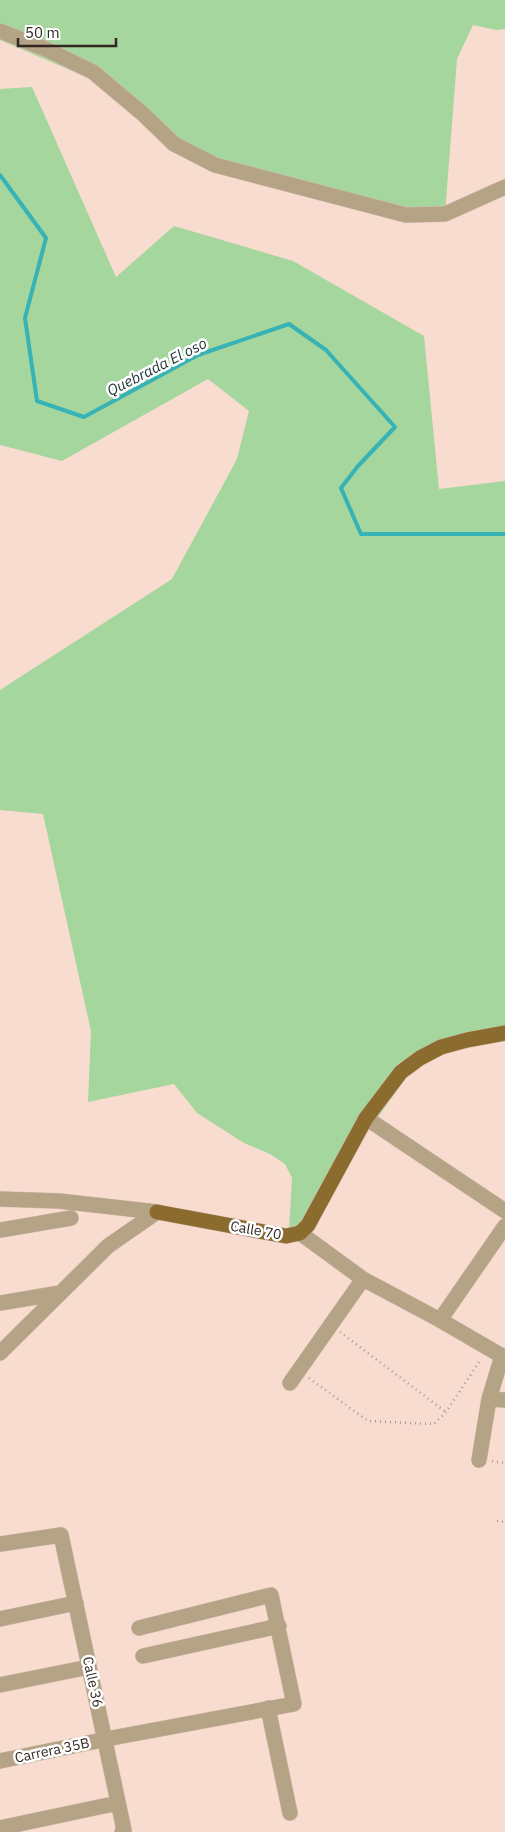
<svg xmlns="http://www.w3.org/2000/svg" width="505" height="1832" font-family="'IBM Plex Sans',sans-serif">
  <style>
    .green { fill: #a5d69d }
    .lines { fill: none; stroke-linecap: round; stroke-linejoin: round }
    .stream { stroke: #37b2b5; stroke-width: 4 }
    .minor-casing { stroke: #d5bbb1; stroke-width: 16 }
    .major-casing { stroke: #d5bbb1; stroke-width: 16 }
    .path { stroke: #ac968d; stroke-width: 2.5; stroke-dasharray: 1 4; stroke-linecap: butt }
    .minor { stroke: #b4a384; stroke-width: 15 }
    .major { stroke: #8b6c2e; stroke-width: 15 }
    .labels { text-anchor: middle; stroke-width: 5; stroke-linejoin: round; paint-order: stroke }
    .street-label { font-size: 14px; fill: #322723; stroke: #fff }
    .water-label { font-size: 15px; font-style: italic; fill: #1c3132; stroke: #fff }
  </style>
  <rect width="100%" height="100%" fill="#f9dcd0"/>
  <!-- green -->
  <path class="green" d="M0 0H505V29L496 30 473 25 457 59 445 214 373 205 278 182 174 144 112 88 0 40Z
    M32 87 116 277 174 226 293 261 424 336 439 489 505 481V1033L420 1058 330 1185 308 1225 289 1231 292 1178 285 1164 270 1154 244 1143 197 1113 174 1084 88 1102 91 1031 43 814 0 810V690L172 579 237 459 249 411 208 379 62 461 0 445V89Z"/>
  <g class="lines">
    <!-- stream -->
    <path class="stream" d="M0 175 46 238 25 318 37 401 84 417 198 355 289 324 326 350 395 427 358 466 341 488 361 534H505"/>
    <!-- minor casing -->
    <g class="minor-casing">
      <path id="minor" d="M0 31 48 50 93 72 143 114 174 144 215 165 406 215 445 214 505 187
        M366 1118 505 1211
        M0 1199 59 1201 157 1212
        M0 1230 71 1218
        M300 1233 363 1279 440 1320 502 1356 489 1399 479 1460
        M0 1303 60 1293
        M440 1320 505 1226
        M0 1353 108 1246 157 1212
        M290 1383 363 1279
        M489 1399 505 1400
        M0 1544 61 1535 124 1830 122 1832
        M0 1619 76 1603
        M143 1656 279 1626
        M0 1685 89 1667
        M268 1708 290 1813
        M0 1761 117 1737 294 1704 271 1595 139 1628
        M0 1828 118 1803"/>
    </g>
    <!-- major casing -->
    <g class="major-casing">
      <path id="major" d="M157 1212 286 1236 300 1233 308 1225 366 1118 401 1072 420 1058 441 1047 467 1040 505 1033"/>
    </g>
    <!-- path -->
    <path class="path" d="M340 1332 446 1412
      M309 1378 368 1421 434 1424 446 1412 481 1359
      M492 1461 505 1463
      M497 1521 505 1522"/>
    <!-- minor -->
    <use href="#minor" class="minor"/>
    <!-- major -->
    <use href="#major" class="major"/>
  </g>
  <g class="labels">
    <!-- street labels -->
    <g class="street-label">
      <text transform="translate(256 1230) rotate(10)" y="5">Calle 70</text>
      <text transform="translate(93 1682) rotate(78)" y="5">Calle 36</text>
      <text transform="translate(52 1750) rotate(-12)" y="5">Carrera 35B</text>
    </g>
    <!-- water labels -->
    <g class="water-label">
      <text transform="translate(157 367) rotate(-27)" y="5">Quebrada El oso</text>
    </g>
  </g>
  <!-- scale -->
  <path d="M18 38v8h98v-8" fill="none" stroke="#322723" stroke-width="2.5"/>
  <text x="25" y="38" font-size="15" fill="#322723" stroke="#ffffff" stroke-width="4" paint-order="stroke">50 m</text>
</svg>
